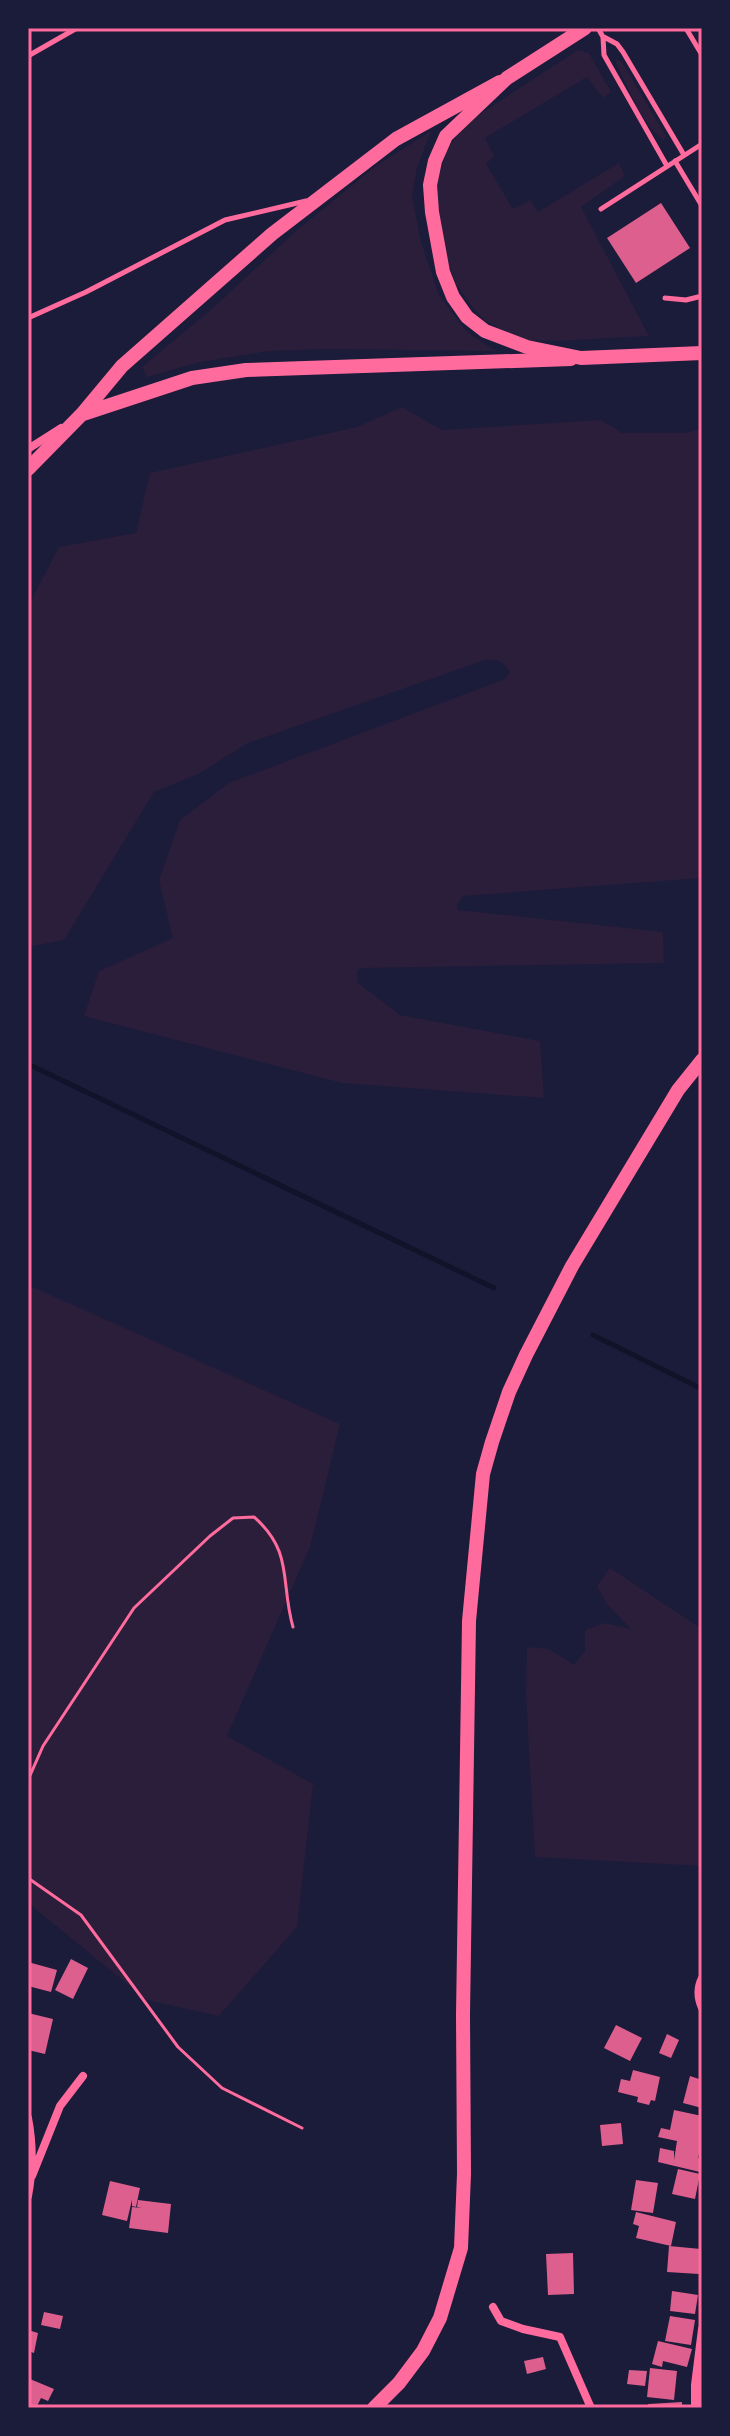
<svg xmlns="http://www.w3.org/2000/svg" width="730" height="2436" font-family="'DM Sans',sans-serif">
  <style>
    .green { fill: #2a1e3b }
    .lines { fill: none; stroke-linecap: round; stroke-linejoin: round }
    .stream { stroke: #12122b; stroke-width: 5 }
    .building { fill: #dd5f8e }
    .path { stroke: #ff6b9d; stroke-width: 3 }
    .service { stroke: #ff6b9d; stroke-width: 5 }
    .minor { stroke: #ff6b9d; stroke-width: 8 }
    .secondary { stroke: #ff6b9d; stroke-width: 14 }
    .primary { stroke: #ff6b9d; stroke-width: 14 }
    .neatline { fill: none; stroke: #ff6b9d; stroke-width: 3 }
  </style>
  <rect width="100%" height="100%" fill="#1b1b3a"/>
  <!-- green -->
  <path class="green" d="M578 50 589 53 611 92 603 98 587 77 485 138 494 156 486 164 513 209 530 200 538 212 619 163 625 176 581 207 649 336 556 341 524 340 485 321 471 305 456 284 444 251 436 186 447 150 465 124Z
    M617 59 623 64 666 136 663 140C643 125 627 86 616 63Z
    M431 131 417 168 412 195 421 242 439 295 467 332 496 351 329 349 269 351 200 362 147 377 142 367 214 307 296 231 376 166Z
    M402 407 442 430 601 420 622 433H685L702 429V878L463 896 457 906 458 910 663 932 664 963 360 968 357 972 358 983 400 1015 540 1041 544 1098 342 1083 84 1016 99 971 173 938 159 880 180 820 229 783 505 679 510 672C503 661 497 659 485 660L248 743 198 774 154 792 64 940 28 947V606L59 547 136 533 150 473 357 427Z
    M28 1285 340 1424 310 1547 227 1736 313 1784 297 1927 219 2016 147 2000 28 1903Z
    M610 1568 702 1629V1866L535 1857 526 1694 527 1647 549 1649 574 1665 585 1651V1630L604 1623 631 1629 607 1604 597 1586Z"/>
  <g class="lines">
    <!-- stream -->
    <path class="stream" d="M28 1064 494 1288
      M593 1335 702 1389"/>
  </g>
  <!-- building -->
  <path class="building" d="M661 203 690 248 636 283 607 238Z
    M71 1959 88 1968 73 1999 55 1990Z
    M28 1962 57 1970 51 1992 28 1986Z
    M28 2013 53 2019 45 2054 28 2050Z
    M616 2025 642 2038 630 2061 604 2048Z
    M667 2034 679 2040 671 2058 659 2053Z
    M633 2070 660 2077 655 2101 651 2100 649 2105 637 2102 638 2097 618 2092 621 2079 630 2081Z
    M690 2076 702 2080V2108L683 2103Z
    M674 2110 702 2116 700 2136 702 2138 698 2158 702 2159 700 2172 658 2162 660 2148 674 2151V2160L677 2141 658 2137 661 2128 670 2130Z
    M621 2123 623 2144 602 2146 600 2125Z
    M678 2169 700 2174 695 2199 672 2194Z
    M636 2180 658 2183 653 2213 631 2210Z
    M110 2181 140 2188 136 2207 132 2206V2200L127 2221 102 2215Z
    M138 2200 171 2204 168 2233 129 2228 132 2207 142 2208 137 2207Z
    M636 2212 676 2222 671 2246 636 2238 639 2226 633 2224Z
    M669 2246 701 2249 699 2274 667 2272Z
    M573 2253 574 2294 548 2295 546 2254Z
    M672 2291 698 2295 695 2314 670 2311Z
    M44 2312 63 2316 60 2329 41 2325Z
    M670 2316 695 2320 691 2345 665 2341Z
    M28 2330 38 2333 34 2353 28 2351Z
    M658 2341 692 2349 687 2367 663 2361 662 2367 652 2364Z
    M543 2357 546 2369 527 2374 524 2361Z
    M650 2368 677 2371 674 2400 647 2397Z
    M629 2370 647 2371 645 2386 627 2384Z
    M30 2379 54 2389 48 2401 41 2398 36 2408H28V2383Z
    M682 2402V2408H649L648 2404Z"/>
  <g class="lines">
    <!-- path -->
    <path class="path" d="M28 1780 43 1746 134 1608 210 1536 233 1518 254 1517C294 1552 280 1582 293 1627
      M28 1878 81 1915 178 2047 222 2088 302 2128"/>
    <!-- service -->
    <path class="service" d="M598 28 603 37 604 55 667 166
      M687 30 702 55
      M604 37 617 44 623 52 684 155
      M28 56 77 28
      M675 161 702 206
      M601 209 702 144
      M665 298 686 300 702 296
      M28 318 86 292 225 220 306 201"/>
    <!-- minor -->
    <path class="minor" d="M28 449 61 428
      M702 1978C697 1988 698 1999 702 2008
      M28 2118C33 2144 33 2170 28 2196
      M32 2176 60 2106 83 2076
      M493 2307 501 2321 523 2329 560 2337 591 2408
      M695 2408V2385L702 2329"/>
    <!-- secondary -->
    <path class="secondary" d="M83 414 192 378 246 370 571 359
      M28 469 82 414 122 366 272 234 396 139 500 82
      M374 2408 399 2383 423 2351 440 2318 461 2248 464 2174 463 2015 469 1621 483 1474 492 1442 509 1392 526 1355 572 1266 678 1090 702 1060"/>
    <!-- primary -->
    <path class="primary" d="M585 28 507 78 446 136 435 161 430 185 432 212 443 272 453 297 467 317 485 331 527 347 581 358 702 353"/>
  </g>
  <!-- border -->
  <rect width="730" height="2436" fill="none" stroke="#1b1b3a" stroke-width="60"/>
  <rect x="30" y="30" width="670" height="2376" class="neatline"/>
</svg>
